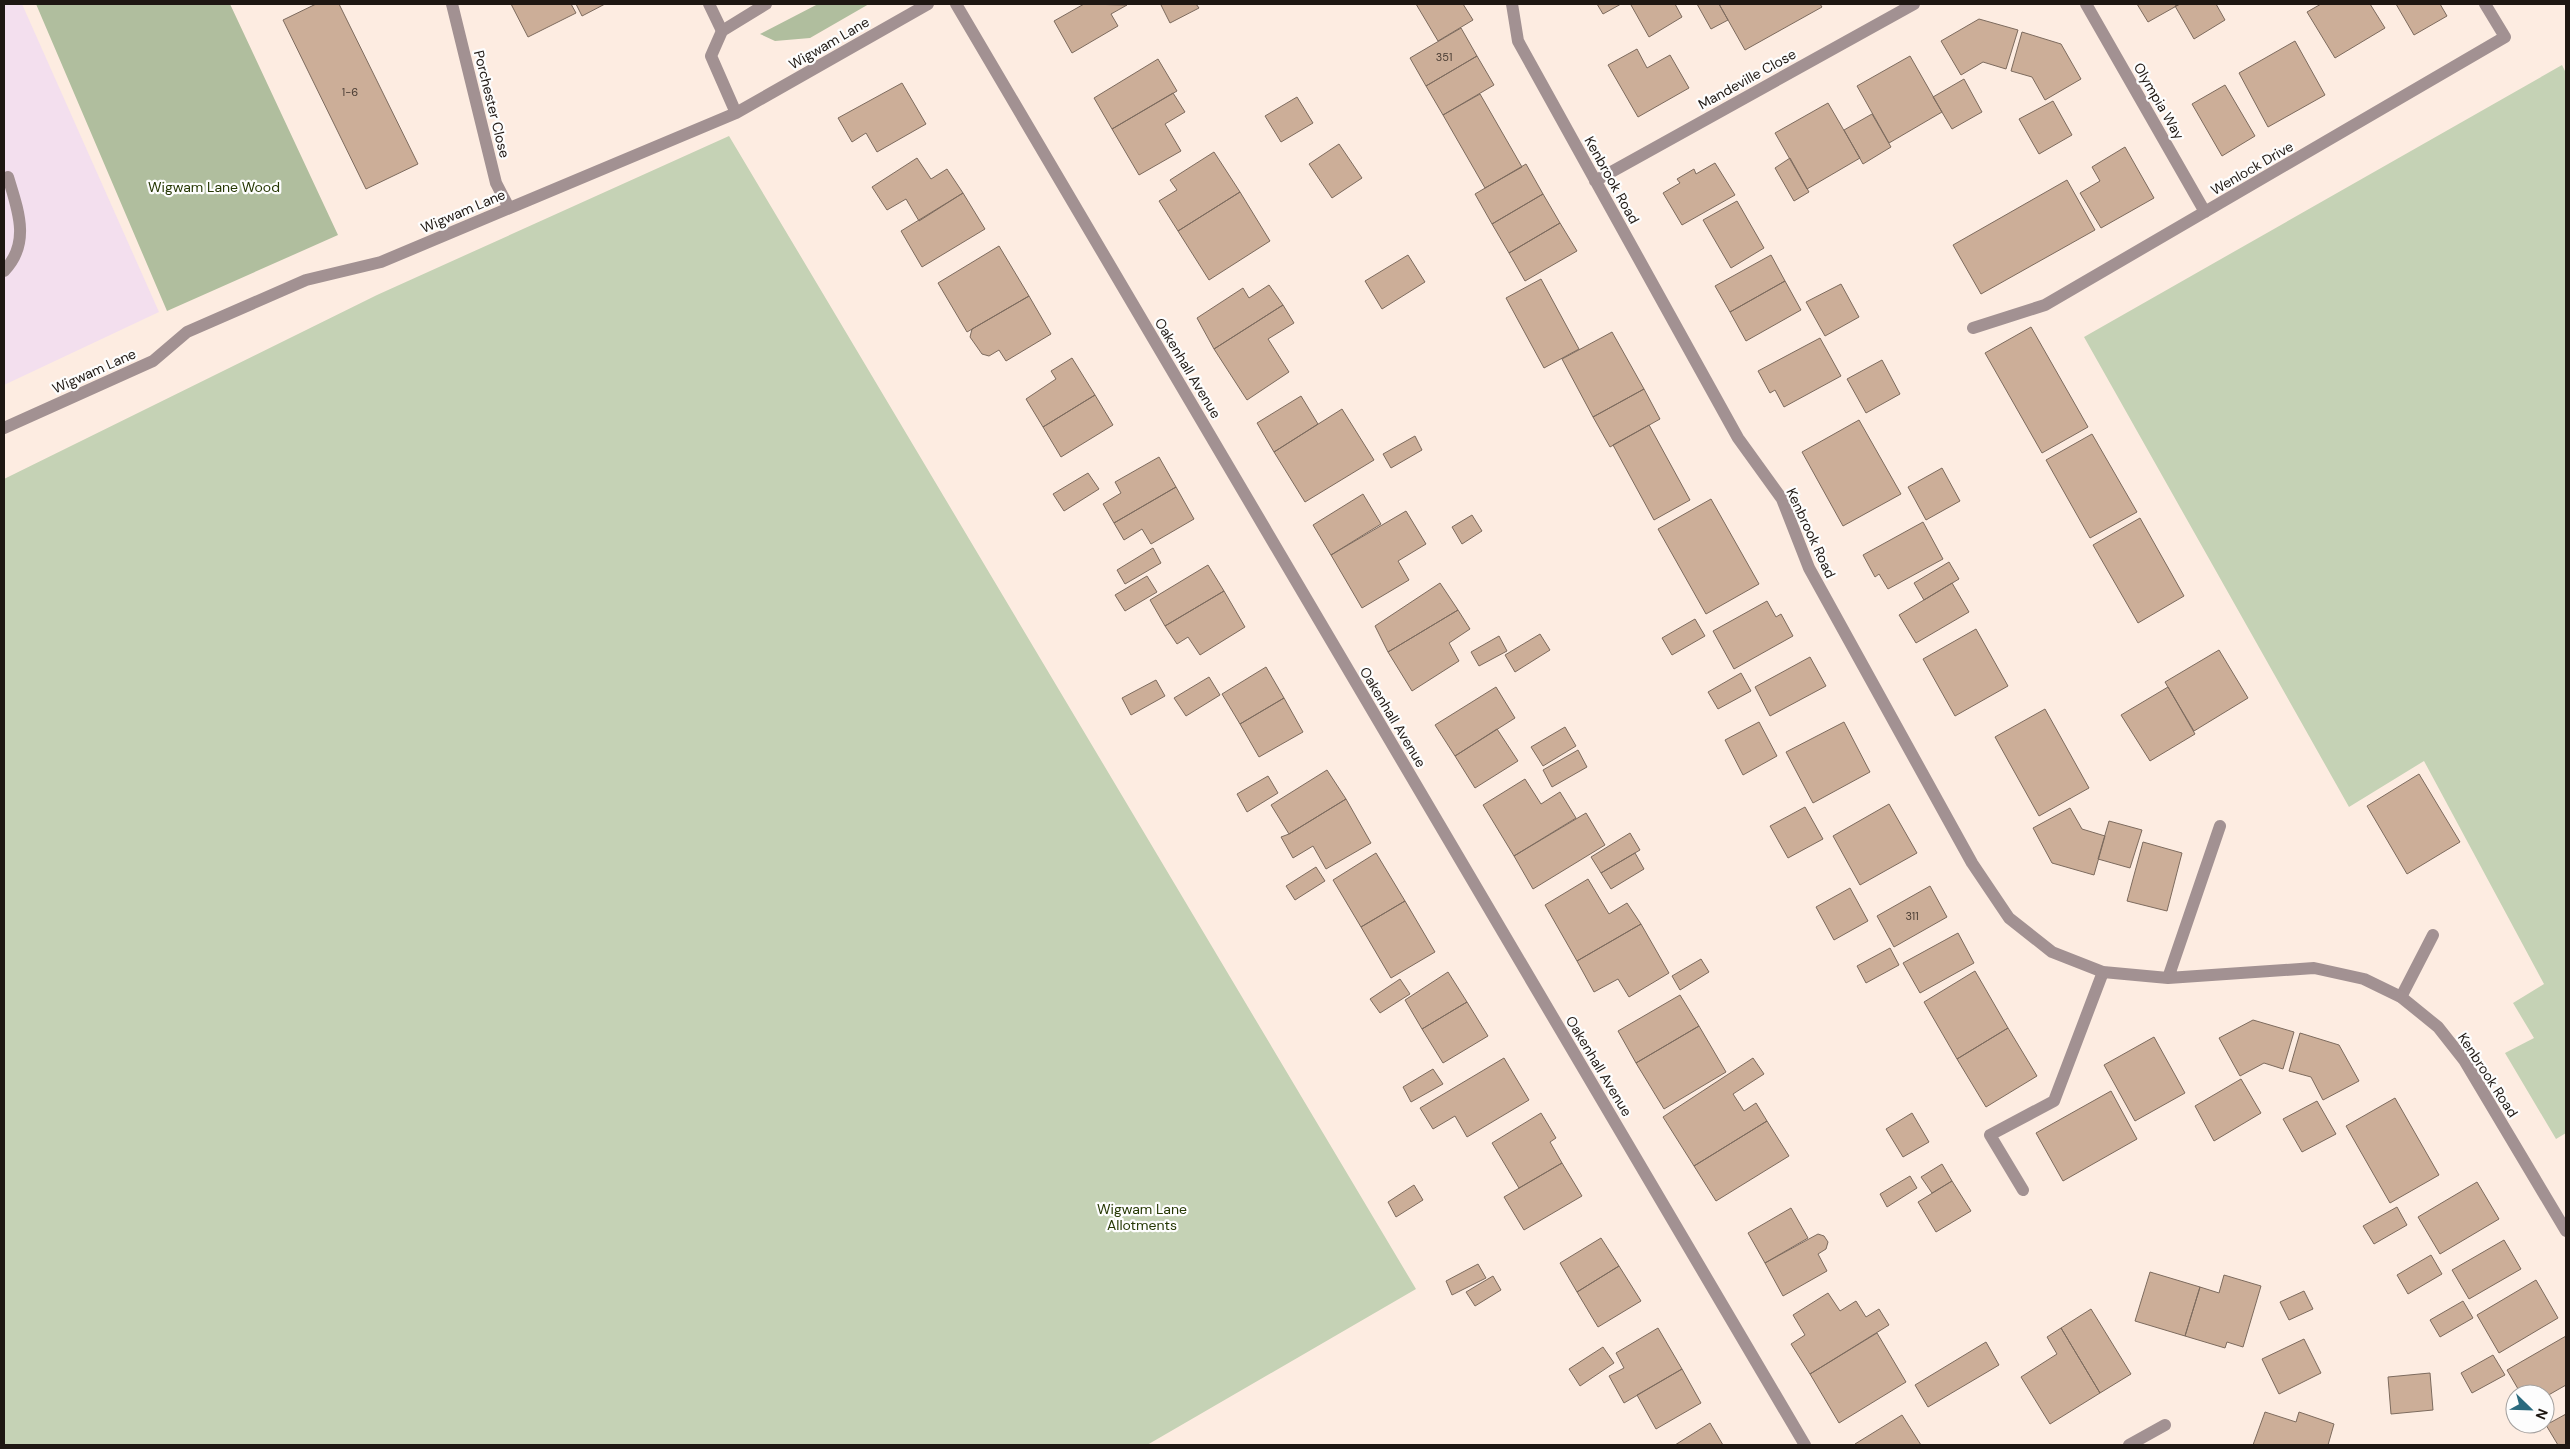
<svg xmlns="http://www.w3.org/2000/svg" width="2570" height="1449" font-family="'DM Sans',sans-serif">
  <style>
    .industrial { fill: #f3dfee }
    .green { fill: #c5d2b5 }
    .forest { fill: #b0be9e }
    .building { fill: #ccae98; stroke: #7d6b5e }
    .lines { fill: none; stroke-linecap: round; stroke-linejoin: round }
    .lane { stroke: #a29192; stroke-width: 12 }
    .street { stroke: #a29192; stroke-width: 12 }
    .labels { text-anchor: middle; stroke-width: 4.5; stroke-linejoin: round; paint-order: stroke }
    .number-label { font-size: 11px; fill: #4a3d34 }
    .street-label { font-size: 14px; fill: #1e1712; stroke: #fdfdfd }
    .park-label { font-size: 14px; fill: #263804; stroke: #fdfdfd }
  </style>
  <rect width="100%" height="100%" fill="#fdece1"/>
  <!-- industrial -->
  <path class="industrial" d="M4 4H22L159 312 4 385Z"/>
  <!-- green -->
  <path class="green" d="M2562 65 2566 73V1133L2556 1139 2505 1053 2534 1038 2513 1003 2544 984 2424 761 2349 807 2084 337Z
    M729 136 1416 1289 1147 1445H4V479L377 295Z"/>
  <!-- forest -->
  <path class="forest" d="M36 4H230L338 235 167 311Z
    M818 4H869L810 38 775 41 760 34Z"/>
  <!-- building -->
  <path class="building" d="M316 4H339L418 164 366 189 283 20Z
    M511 4H571L576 13 528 37Z
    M576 4H605L582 16Z
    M1084 4 1127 5 1111 14 1118 26 1072 53 1054 21Z
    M1164 4H1196L1199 8 1170 23 1161 5Z
    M1416 4H1463L1473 20 1438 41Z
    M1597 4H1621L1603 14Z
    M1633 4H1675L1682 17 1649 37 1631 5Z
    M1697 4H1719L1728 20 1711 29Z
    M1719 4H1820L1822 7 1745 50Z
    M2137 4H2180L2148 22Z
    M2180 4H2216L2225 20 2194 39 2175 6Z
    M2321 4H2370L2385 28 2335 58 2307 12Z
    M2396 4H2440L2447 16 2414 35Z
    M1979 19 2018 30 2006 69 1983 62 1961 75 1941 41Z
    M1461 28 1477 56 1426 86 1410 58Z
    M2022 32 2061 44 2081 79 2045 100 2032 77 2011 71Z
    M2295 41 2325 95 2268 127 2239 73Z
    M1637 49 1647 68 1670 55 1689 88 1638 117 1608 65Z
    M1477 56 1494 85 1443 115 1426 86Z
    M1910 56 1942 112 1889 143 1857 86Z
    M1158 59 1177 91 1112 129 1094 98Z
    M1964 79 1982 112 1952 129 1933 97Z
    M902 83 926 124 877 152 866 133 852 142 838 118Z
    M2225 85 2255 136 2222 156 2192 104Z
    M1173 93 1185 112 1165 124 1181 151 1139 175 1112 129Z
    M1480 94 1522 167 1485 188 1443 115Z
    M1297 97 1313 123 1281 142 1265 116Z
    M2053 101 2072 135 2039 154 2019 119Z
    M1828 103 1860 158 1807 189 1775 133Z
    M1872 114 1891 147 1863 164 1844 130Z
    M1339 144 1362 178 1332 198 1309 164Z
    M2125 147 2154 198 2101 228 2080 193 2100 181 2092 167Z
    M1214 152 1240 192 1178 231 1159 201 1177 190 1170 180Z
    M917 158 931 179 947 169 963 193 919 221 906 199 887 210 872 187Z
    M1790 158 1809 192 1794 201 1775 168Z
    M1715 163 1735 195 1682 225 1663 193 1680 183 1677 179 1694 169 1696 174Z
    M1526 164 1543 194 1492 224 1475 194Z
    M2067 180 2095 230 1981 294 1953 245Z
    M1240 192 1270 241 1209 280 1178 231Z
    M963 193 985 229 922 267 901 231Z
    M1543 194 1560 223 1509 253 1492 224Z
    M1737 201 1764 248 1731 268 1703 220Z
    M1560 223 1577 251 1525 281 1509 253Z
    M999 246 1029 296 967 332 938 283Z
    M1408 255 1425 282 1382 309 1365 281Z
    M1771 255 1785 281 1730 312 1715 286Z
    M1541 279 1579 349 1544 368 1506 298Z
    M1785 281 1801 310 1746 341 1730 312Z
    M1841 284 1859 317 1825 336 1806 302Z
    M1269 285 1283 305 1214 349 1197 318 1243 288 1249 298Z
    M1029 296 1051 334 1006 361 999 350 989 356 982 354 970 337 972 329Z
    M1283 305 1294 323 1268 339 1289 372 1247 400 1214 349Z
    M2031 327 2088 427 2042 453 1985 353Z
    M1612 332 1644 389 1593 417 1562 359Z
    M1820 338 1841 376 1784 407 1775 390 1770 393 1758 371Z
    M1072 358 1095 395 1043 427 1026 399 1056 379 1051 371Z
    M1882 360 1900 394 1866 413 1847 379Z
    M1644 389 1660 419 1610 447 1593 417Z
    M1095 395 1113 425 1061 457 1043 427Z
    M1301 396 1318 424 1274 452 1257 423Z
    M1342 409 1374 460 1305 502 1274 452Z
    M1859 420 1901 494 1843 526 1802 452Z
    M1649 425 1690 500 1654 520 1613 445Z
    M2092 434 2137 512 2090 538 2046 460Z
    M1415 436 1422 450 1391 468 1383 454Z
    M1159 457 1176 487 1114 523 1103 504 1121 493 1115 482Z
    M1942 468 1960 501 1926 520 1908 487Z
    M1088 473 1099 489 1064 511 1053 494Z
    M1176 487 1194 519 1151 544 1142 529 1124 540 1114 523Z
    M1363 494 1381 524 1331 555 1313 525Z
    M1711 499 1759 584 1706 614 1658 529Z
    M1406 511 1426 544 1398 561 1409 580 1362 608 1331 555Z
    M1472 515 1482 531 1462 544 1452 527Z
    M2140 518 2184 596 2138 623 2093 545Z
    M1923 522 1943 559 1888 589 1879 574 1875 577 1863 555Z
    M1153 548 1161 563 1125 584 1117 570Z
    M1949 562 1959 579 1924 600 1914 583Z
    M1208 565 1224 591 1165 626 1150 600Z
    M1147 576 1157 592 1125 611 1115 595Z
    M1440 583 1458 610 1388 652 1375 626Z
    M1952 583 1969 612 1916 643 1899 615Z
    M1224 591 1245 627 1200 655 1188 637 1177 644 1165 626Z
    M1767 601 1776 617 1781 614 1793 636 1734 669 1713 631Z
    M1458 610 1470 629 1449 643 1459 661 1412 691 1388 652Z
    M1695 619 1705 636 1672 655 1662 638Z
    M1976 629 2008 686 1955 716 1923 659Z
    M1540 634 1550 650 1515 672 1505 655Z
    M1499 636 1507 651 1479 666 1471 652Z
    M2219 650 2248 698 2194 731 2165 682Z
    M1810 657 1826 686 1770 716 1755 687Z
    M1266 667 1284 698 1240 724 1222 694Z
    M1741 673 1751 691 1718 709 1708 692Z
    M1209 677 1220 695 1186 716 1174 698Z
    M1156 680 1165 696 1131 715 1122 698Z
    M1496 687 1515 718 1455 756 1435 725Z
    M2168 687 2195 734 2150 761 2121 715Z
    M1284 698 1303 732 1259 757 1240 724Z
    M2045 709 2089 788 2039 816 1995 737Z
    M1759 722 1777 756 1743 775 1725 740Z
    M1844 722 1870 772 1813 803 1786 752Z
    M1565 727 1576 746 1543 766 1531 747Z
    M1497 729 1518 761 1475 788 1455 756Z
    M1578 750 1587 767 1552 787 1543 770Z
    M1327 770 1346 799 1289 834 1271 805Z
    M2419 774 2460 842 2407 874 2367 806Z
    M1268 776 1278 793 1247 812 1237 794Z
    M1525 779 1541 804 1560 792 1576 818 1514 856 1483 805Z
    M1346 799 1371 843 1326 869 1313 846 1293 858 1281 837 1289 834Z
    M1889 804 1917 853 1860 885 1833 836Z
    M1805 807 1823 839 1788 858 1770 826Z
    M2070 808 2082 829 2105 836 2094 875 2052 863 2033 828Z
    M1586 813 1605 845 1533 889 1514 856Z
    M2109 821 2142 830 2130 868 2098 859Z
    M1630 833 1640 850 1601 873 1591 857Z
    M2143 842 2182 853 2167 911 2127 901Z
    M1376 853 1405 901 1361 927 1333 880Z
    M1635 853 1644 869 1611 889 1601 873Z
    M1316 867 1325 881 1295 900 1286 886Z
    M1588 879 1609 914 1627 903 1641 924 1577 961 1545 905Z
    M1930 886 1947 917 1894 947 1877 916Z
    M1850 888 1868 921 1834 940 1816 907Z
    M1405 901 1435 952 1391 978 1361 927Z
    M1641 924 1669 973 1629 997 1618 979 1594 992 1577 961Z
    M1958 933 1974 963 1920 993 1903 963Z
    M1890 948 1899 965 1866 983 1857 966Z
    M1701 959 1709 972 1680 990 1672 976Z
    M1975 971 2008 1028 1957 1059 1924 1002Z
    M1448 972 1467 1002 1422 1029 1405 1000Z
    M1400 979 1410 994 1380 1013 1370 999Z
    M1680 995 1699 1026 1636 1063 1618 1031Z
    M1467 1002 1488 1036 1443 1063 1422 1029Z
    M2253 1020 2294 1032 2283 1069 2264 1063 2240 1076 2219 1038Z
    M1699 1026 1726 1072 1664 1109 1636 1063Z
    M2008 1028 2037 1076 1986 1107 1957 1059Z
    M2300 1033 2339 1045 2359 1081 2323 1100 2311 1077 2289 1071Z
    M2154 1037 2185 1093 2135 1121 2104 1065Z
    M1504 1058 1529 1100 1467 1137 1455 1116 1433 1129 1420 1108Z
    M1753 1058 1764 1074 1733 1094 1744 1111 1756 1103 1767 1121 1694 1166 1663 1117Z
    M1433 1069 1443 1084 1411 1102 1403 1087Z
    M2241 1079 2261 1113 2214 1141 2195 1106Z
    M2111 1091 2137 1139 2063 1181 2036 1133Z
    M2395 1098 2439 1175 2390 1203 2346 1126Z
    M2317 1101 2336 1134 2302 1152 2283 1119Z
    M1541 1113 1556 1138 1550 1142 1562 1163 1519 1188 1492 1143Z
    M1912 1113 1929 1142 1903 1157 1886 1129Z
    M1767 1121 1789 1156 1716 1201 1694 1166Z
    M1562 1163 1582 1196 1524 1230 1504 1197Z
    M1942 1164 1952 1181 1932 1193 1921 1177Z
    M1910 1176 1917 1188 1887 1207 1880 1194Z
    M1952 1181 1971 1211 1936 1232 1918 1202Z
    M2477 1182 2499 1219 2440 1254 2418 1217Z
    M1414 1185 1423 1200 1396 1217 1388 1202Z
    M2397 1207 2407 1225 2374 1244 2363 1226Z
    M1791 1208 1808 1238 1765 1263 1748 1233Z
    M1818 1234 1824 1236 1828 1242 1826 1249 1818 1254 1827 1271 1783 1296 1765 1263Z
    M1601 1238 1619 1266 1577 1292 1560 1263Z
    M2504 1240 2521 1269 2469 1299 2452 1270Z
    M2431 1255 2442 1274 2408 1294 2397 1275Z
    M1478 1264 1486 1278 1452 1295 1446 1281Z
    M1619 1266 1641 1301 1598 1327 1577 1292Z
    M2150 1272 2200 1287 2185 1336 2135 1321Z
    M2224 1275 2261 1286 2243 1347 2227 1342 2225 1348 2185 1336 2200 1287 2219 1293Z
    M1493 1276 1501 1290 1475 1306 1466 1292Z
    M2536 1280 2558 1318 2499 1353 2477 1315Z
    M2304 1291 2313 1309 2289 1320 2280 1302Z
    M1828 1293 1840 1311 1856 1301 1866 1317 1879 1309 1889 1325 1810 1374 1791 1344 1805 1335 1793 1315Z
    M2463 1301 2473 1318 2440 1337 2430 1320Z
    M2091 1309 2131 1374 2100 1393 2061 1328Z
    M1658 1328 1682 1369 1624 1403 1609 1376 1624 1368 1616 1353Z
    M2061 1328 2100 1393 2050 1424 2021 1377 2057 1354 2047 1337Z
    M1877 1333 1906 1382 1839 1423 1810 1374Z
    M2566 1336V1385L2545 1397V1394H2521L2507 1370Z
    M2304 1339 2321 1373 2279 1394 2262 1359Z
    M1986 1342 1999 1365 1928 1407 1915 1385Z
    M1603 1347 1614 1363 1580 1386 1569 1369Z
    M2493 1355 2505 1375 2472 1393 2461 1373Z
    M1682 1369 1701 1403 1656 1429 1637 1395Z
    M2430 1373 2433 1410 2391 1414 2388 1377Z
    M2265 1412 2296 1422 2299 1412 2334 1424 2328 1445H2253Z
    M2566 1414V1445H2558L2546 1425Z
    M1902 1415 1921 1445H1856L1855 1444Z
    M1710 1423 1723 1445H1675Z"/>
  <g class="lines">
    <!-- lane -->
    <path class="lane" d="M709 4 722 31
      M4 271C31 243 18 210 8 177
      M2401 997 2433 935
      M2023 1190 1990 1135 2054 1101 2103 972"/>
    <!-- street -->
    <path class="street" d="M452 4 496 183 509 208
      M956 4 1805 1445
      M1512 4 1518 41 1738 438 1782 499 1809 568 1972 863 2009 918 2052 952 2103 972 2168 978 2314 968 2364 979 2401 997 2438 1027 2464 1060 2566 1231
      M2086 4 2205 212
      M736 113 711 56 722 31 766 4
      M1595 181 1914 4
      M1973 328 2045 305 2505 37 2485 4
      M4 428 153 361 187 332 306 280 381 262 736 113 928 4
      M2168 978 2220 826
      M2129 1445 2165 1425"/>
  </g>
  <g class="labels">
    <!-- number labels -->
    <g class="number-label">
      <text x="1444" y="61">351</text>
      <text x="350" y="96">1-6</text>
      <text x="1912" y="920">311</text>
    </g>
    <!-- street labels -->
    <g class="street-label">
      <text transform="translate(829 43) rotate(-30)" y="5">Wigwam Lane</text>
      <text transform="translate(1747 79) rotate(-29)" y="5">Mandeville Close</text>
      <text transform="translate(2159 101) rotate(60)" y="5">Olympia Way</text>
      <text transform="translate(492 104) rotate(76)" y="5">Porchester Close</text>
      <text transform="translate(2252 168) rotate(-30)" y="5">Wenlock Drive</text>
      <text transform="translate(1612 180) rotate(61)" y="5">Kenbrook Road</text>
      <text transform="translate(463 211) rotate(-23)" y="5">Wigwam Lane</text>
      <text transform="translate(1188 368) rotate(59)" y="5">Oakenhall Avenue</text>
      <text transform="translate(94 371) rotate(-24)" y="5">Wigwam Lane</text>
      <text transform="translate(1811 533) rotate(65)" y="5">Kenbrook Road</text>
      <text transform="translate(1393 717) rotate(59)" y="5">Oakenhall Avenue</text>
      <text transform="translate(1599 1066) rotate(59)" y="5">Oakenhall Avenue</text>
      <text transform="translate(2488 1075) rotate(57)" y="5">Kenbrook Road</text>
    </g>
    <!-- park labels -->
    <g class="park-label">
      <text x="214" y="192">Wigwam Lane Wood</text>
      <text x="1142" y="1214">Wigwam Lane<tspan x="1142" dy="16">Allotments</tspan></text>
    </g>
  </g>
  <!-- border -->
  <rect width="2570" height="1449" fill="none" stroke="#1e1712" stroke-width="10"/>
  <!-- north arrow -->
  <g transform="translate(2530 1409) rotate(113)"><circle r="24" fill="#fdfdfd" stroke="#a4a19f"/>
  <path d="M0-4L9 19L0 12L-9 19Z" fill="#2a6a7e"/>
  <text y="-8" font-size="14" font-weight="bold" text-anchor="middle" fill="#1e1712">N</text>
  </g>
</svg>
